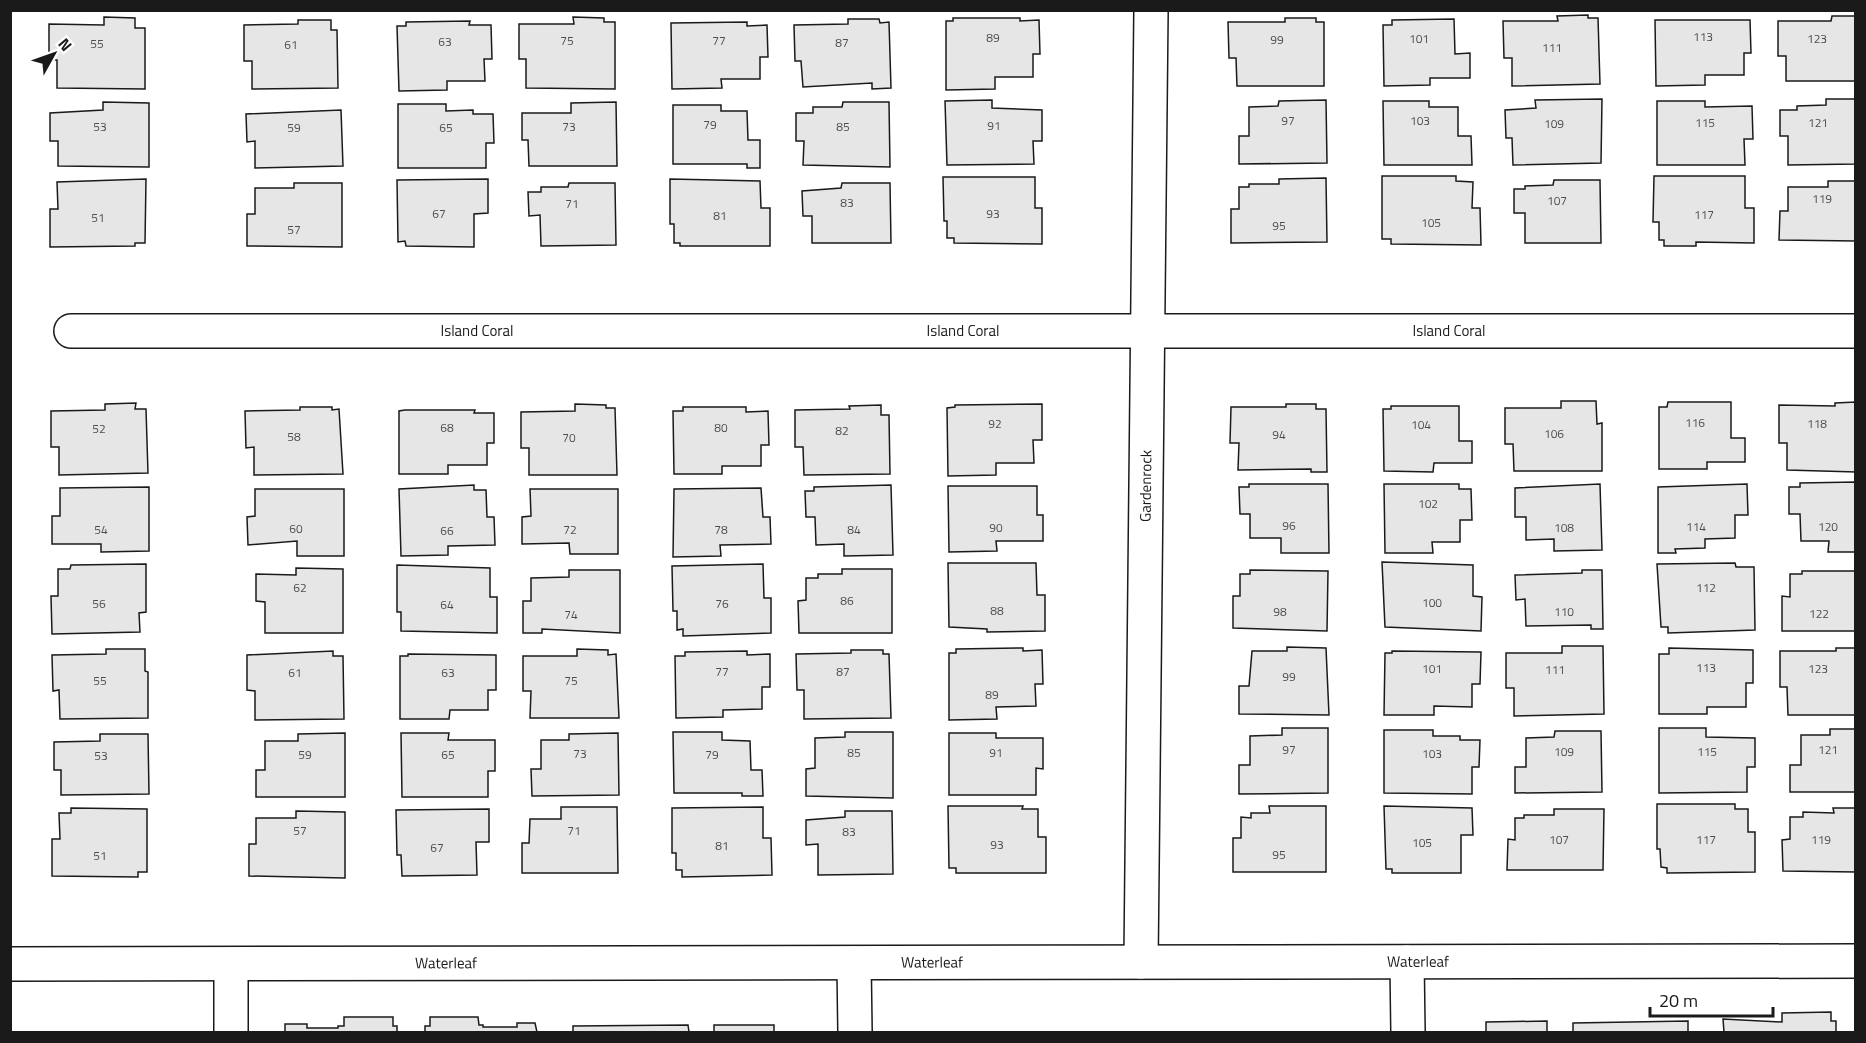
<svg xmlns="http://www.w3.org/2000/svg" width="1866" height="1043" font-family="'Titillium Web',sans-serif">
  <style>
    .building { fill: #e6e6e6; stroke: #1a1a1a; stroke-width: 1.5 }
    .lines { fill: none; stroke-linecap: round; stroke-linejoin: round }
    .minor-casing { stroke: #1a1a1a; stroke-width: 36 }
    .minor { stroke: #fff; stroke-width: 33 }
    .labels { text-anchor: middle; stroke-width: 4.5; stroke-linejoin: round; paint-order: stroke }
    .number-label { font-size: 12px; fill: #4d4d4d }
    .street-label { font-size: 15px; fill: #1a1a1a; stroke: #fff }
  </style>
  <rect width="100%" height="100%" fill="#fff"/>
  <!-- building -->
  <path class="building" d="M1588 15V18H1598L1600 84 1512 86V58H1504L1503 21H1558L1557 16Z
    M1832 16H1856V81H1786V56H1778V21H1831Z
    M104 17 135 18V28H145V89L57 88V60H49V24L104 25Z
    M573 17 604 18V22H615V89L526 88V59H519V24H574Z
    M953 18H1020V21L1039 20 1040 54H1033V77H995V89L946 90V21H953Z
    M1285 18H1316V22H1324V86H1237L1236 58H1229L1228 22H1285Z
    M848 19H879L880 23 889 22 891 88 872 89V83L803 87 801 61H795L794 25 848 24Z
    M1454 19 1455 54 1470 53V78H1430V85L1384 86 1383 25H1392V20Z
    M298 20H331V30H337L338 88 252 89V61H244V25L298 24Z
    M1655 20H1750L1751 53H1744V75H1705V85L1656 86Z
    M470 21 469 25H491L492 59H484L485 81H447V90L399 91 397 26H406V22Z
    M747 22V26L767 25 768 57H760V79H721L722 88 672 89 671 23Z
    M1602 99 1601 163 1513 165 1512 138H1506L1505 110 1536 108 1535 100Z
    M1826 99H1856V164L1788 165V136H1780V110H1797V106L1826 105Z
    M992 100V108L1042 110V141H1033L1034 164 947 165 945 101Z
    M1326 100 1327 163 1239 164V136H1249V107L1278 106 1279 101Z
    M1383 101H1429V107H1458V136H1471L1472 165H1384Z
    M1657 101H1705V107L1752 106 1753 139H1744L1745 165H1657Z
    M103 102 149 103V167L58 166V141H50V113L103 110Z
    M616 102 617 166H529L528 140H522V113H571V103Z
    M843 102H889L890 167 803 165 804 141H796V113H813V107H842Z
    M398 104H446V111L473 110V114H493L494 143H486V168H398Z
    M673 105H721V111H747L748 140H760V168H747V164H673Z
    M341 110 343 166 255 168V141L247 142 246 114Z
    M1382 176H1456V181L1473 182 1472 208H1480L1481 245 1391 244V239H1382Z
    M1654 176H1745V208H1754V243L1696 242V246H1664V240H1659V222H1653Z
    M943 177H1035V208H1042V244L954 243V238H947V221H944Z
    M1326 178 1327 242 1231 243V209H1239V187H1249V184H1279V179Z
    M146 179 145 243H135V246L50 247V209H58L57 182Z
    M488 179V213L474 214V247L406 246 405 241 398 242 397 180Z
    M670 179 760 181 761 208H770V246H680V243H674V224H670Z
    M1554 180H1600L1601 243H1525V213H1514V189H1525V186L1553 185Z
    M1828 181H1856V241L1779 240 1780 211H1788V187H1828Z
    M294 183H342V247L247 246V214H255V188H294Z
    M569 183H615L616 245 541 246 540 215 529 216 528 192H541V187H568Z
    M842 183H890L891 243H812V216H803L802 191 841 188Z
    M1561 401H1596L1597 424 1602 423V471H1514L1513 444H1505V408H1561Z
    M1668 402H1731V438H1745V462H1707V469H1659V407H1667Z
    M1856 402V472L1787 470V443H1779V405L1835 406V403Z
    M136 403 135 409H146L148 473 59 475V447H51V411L105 410V404Z
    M575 404 606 405V408H615L617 475H529V448H521V412L575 411Z
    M1042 404V440H1033L1034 463H996V475L948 476 947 408 955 407V405Z
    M1286 404H1316V409H1326L1327 472H1311V469L1238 470 1239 443H1230L1231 407H1286Z
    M881 405V415H889L890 474 804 475 803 447H795V410L850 409 849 406Z
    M1391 406H1459V441H1472V463H1434L1433 472 1384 471 1383 409H1391Z
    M300 407H332V410L339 409 343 474 254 475V447L246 448 245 411 300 410Z
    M683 407H746V412L768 411 769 445H761V466H722V474H674L673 411H683Z
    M405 410H475L474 413H494V443H487V465H448V474H399V411Z
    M1856 482V552H1828L1829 541H1801L1800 514H1789V487H1800V483Z
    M1249 484H1328L1329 553H1281V538H1250V514H1240L1239 487H1249Z
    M1384 484H1459V489H1471L1472 520H1460V542H1432L1433 553H1385Z
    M1600 484 1602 550 1554 551V539L1526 540V517H1515V488Z
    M1747 484 1748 515H1735V538L1705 539V548L1675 549 1676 553H1658V487Z
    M474 485V490H486L487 517H494L495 545 448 546V555L401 556 399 489Z
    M891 485 893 555 844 556V544L816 545 815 517H806L805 491H814V487Z
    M948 486H1037V515H1043V541H996L997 551 949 552Z
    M149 487V551L101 552V544H52V516H60V488Z
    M761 488 763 517H770L771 544 720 545 721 556 673 557 674 489Z
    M255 489H344V556H297V541L248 545 247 517 255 516Z
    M530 489H618V554H570L569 543 522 544V517L531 516Z
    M1382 562 1473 565V596L1482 597 1481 631 1385 627Z
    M948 563H1036L1037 595H1045V631L987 632V629L949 627Z
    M1735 563 1736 567H1754L1755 630 1668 633V627H1661L1657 564Z
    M146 564V612L139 613 140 632 52 634 51 596H58V569H70L71 565Z
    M763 564 764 598H771V633L683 636V629L677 630V611H673L672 566Z
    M397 565 490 568V597H497V633L401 631V612H397Z
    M296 568 343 569V633H265V602L256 601V574L296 575Z
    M842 569H892V633H799L798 601 806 600V578H818V574H842Z
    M569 570H620V633L542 629V633H523V601H531V578L569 577Z
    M1250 570 1328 571 1327 631 1233 628V596H1240V574H1250Z
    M1582 570H1602L1603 629H1591V625L1526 626 1525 599 1516 600 1515 575 1582 573Z
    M1802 571H1856V631H1782V596L1790 597V574H1802Z
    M1562 646H1603L1604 714 1514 716V688H1506V653H1562Z
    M1287 647 1326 648 1329 715 1239 714V686H1249L1252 651H1287Z
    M1023 648V651L1042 650 1043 684H1035L1036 706 996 707 997 719 949 720V653H956V649Z
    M1669 648 1753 650V683H1746V707H1707V714H1659V654H1669Z
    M1836 648H1856V715H1788L1787 687H1780V651H1836Z
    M106 649H145V671L148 672V718L60 719 59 690 53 691 52 655 106 654Z
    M577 649 608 650V655L616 654 619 718H530L531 691H523V656H577Z
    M851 650H883V654H889L891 718 804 719V690H797L796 654 851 653Z
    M333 651V656H343L344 719 255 720V691L247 690V655Z
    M747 651V655L770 654V687H762V709L723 710V717L676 718 675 656H685V652Z
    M1392 651 1481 652 1480 684H1472V707L1434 706V715H1384L1385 653H1392Z
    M408 654 496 655V690H488V710H450L449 719H400V656H408Z
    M1282 728H1328V793L1239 794V765H1250V736L1282 735Z
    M1659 728H1706V737L1755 738V767H1747V792L1659 793Z
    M1830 729H1856V792H1790V765H1801V735H1830Z
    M1384 730H1433V736H1460V740H1480L1479 767H1472V794L1384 793Z
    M1555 731H1601L1602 792 1515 793V767H1526V738L1554 737Z
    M673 732H722V740L750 741 751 770H762L763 796H742V793H674Z
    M845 732H893V798L806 796V769L815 768V738L845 737Z
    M345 733V797H256V770H265V741H298V734Z
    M401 733H449L448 740H495V771H488V797H402Z
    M618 733 619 795 532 796 531 769H541V740H569V734Z
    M949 733H996V738H1043V769L1036 768V795H949Z
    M100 734H148L149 794 61 795V770H54V742L100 741Z
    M1657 804H1735V809H1748V832H1755V872L1667 873V868L1661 867 1660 849H1657Z
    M948 806H1023L1022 809H1038V837H1046V873H956V868H949Z
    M1269 806H1326V872H1233V838H1241V817L1251 818V813H1270Z
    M1384 806 1472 808 1473 835H1461V873H1392V869H1386Z
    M561 807H617L618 873H522V843H529L530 819H561Z
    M763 807V838H771L772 875 682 877V870H676V853H672V808Z
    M71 808 147 809V872H138V877L52 876V839H60L59 813H71Z
    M1833 808H1856V872L1783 871 1782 840 1790 839V817H1803V812L1834 813Z
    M489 809V842H476L477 875 402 876 401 855H397L396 810Z
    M1554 809H1604L1603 870H1507L1508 839 1515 840V818H1524V815H1554Z
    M296 811 345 812V878L249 876V844H256V818H296Z
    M845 811H892L893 874 818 875V844L806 845V820L845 817Z
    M1831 1012V1021H1836V1032H1856H1724L1723 1019 1782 1022V1013Z
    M344 1017H393V1026H397V1032H285V1024H307V1028H338V1026H344Z
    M430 1017H478L479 1025H483V1027H517V1023H535L537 1032H425V1026H430Z
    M1547 1021V1032H1486V1022Z
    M1688 1021V1032H1573V1023Z
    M688 1025 689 1032H573V1026Z
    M714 1025H774V1032H714Z"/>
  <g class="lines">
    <!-- minor casing -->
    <g class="minor-casing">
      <g id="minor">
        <path id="s1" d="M71 331H1856"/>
        <path id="s2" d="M1141 962 1151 10"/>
        <path d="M1407 962 1408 1032"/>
        <path d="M854 963 855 1032"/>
        <path id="s3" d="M10 964 1856 961"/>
        <path d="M231 964V1032"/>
      </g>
    </g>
    <!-- minor -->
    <use href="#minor" class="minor"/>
  </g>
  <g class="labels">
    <!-- number labels -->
    <g class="number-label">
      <text x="1703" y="41">113</text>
      <text x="993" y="42">89</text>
      <text x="1419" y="43">101</text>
      <text x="1817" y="43">123</text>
      <text x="1277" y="44">99</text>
      <text x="567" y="45">75</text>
      <text x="719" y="45">77</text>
      <text x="445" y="46">63</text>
      <text x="842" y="47">87</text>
      <text x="97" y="48">55</text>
      <text x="291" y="49">61</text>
      <text x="1552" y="52">111</text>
      <text x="1288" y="125">97</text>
      <text x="1420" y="125">103</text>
      <text x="1705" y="127">115</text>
      <text x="1818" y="127">121</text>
      <text x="1554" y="128">109</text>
      <text x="710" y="129">79</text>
      <text x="994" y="130">91</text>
      <text x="100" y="131">53</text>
      <text x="569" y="131">73</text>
      <text x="843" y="131">85</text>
      <text x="294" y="132">59</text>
      <text x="446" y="132">65</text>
      <text x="1822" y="203">119</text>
      <text x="1557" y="205">107</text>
      <text x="847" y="207">83</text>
      <text x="572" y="208">71</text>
      <text x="439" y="218">67</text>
      <text x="993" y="218">93</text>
      <text x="1704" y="219">117</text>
      <text x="720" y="220">81</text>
      <text x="98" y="222">51</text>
      <text x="1431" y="227">105</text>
      <text x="1279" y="230">95</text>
      <text x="294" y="234">57</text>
      <text x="1695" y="427">116</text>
      <text x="995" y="428">92</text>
      <text x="1817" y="428">118</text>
      <text x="1421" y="429">104</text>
      <text x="447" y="432">68</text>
      <text x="721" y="432">80</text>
      <text x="99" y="433">52</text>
      <text x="842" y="435">82</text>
      <text x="1554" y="438">106</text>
      <text x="1279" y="439">94</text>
      <text x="294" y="441">58</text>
      <text x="569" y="442">70</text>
      <text x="1428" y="508">102</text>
      <text x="1289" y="530">96</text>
      <text x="1696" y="531">114</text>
      <text x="1828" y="531">120</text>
      <text x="996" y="532">90</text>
      <text x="1564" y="532">108</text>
      <text x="296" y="533">60</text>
      <text x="101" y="534">54</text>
      <text x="570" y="534">72</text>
      <text x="721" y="534">78</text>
      <text x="854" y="534">84</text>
      <text x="447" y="535">66</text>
      <text x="300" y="592">62</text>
      <text x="1706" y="592">112</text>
      <text x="847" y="605">86</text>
      <text x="1432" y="607">100</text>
      <text x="99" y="608">56</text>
      <text x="722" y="608">76</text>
      <text x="447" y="609">64</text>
      <text x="997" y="615">88</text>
      <text x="1280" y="616">98</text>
      <text x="1564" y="616">110</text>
      <text x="1819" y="618">122</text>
      <text x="571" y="619">74</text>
      <text x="1706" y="672">113</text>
      <text x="1432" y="673">101</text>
      <text x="1818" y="673">123</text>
      <text x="1555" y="674">111</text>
      <text x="722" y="676">77</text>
      <text x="843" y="676">87</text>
      <text x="295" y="677">61</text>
      <text x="448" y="677">63</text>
      <text x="1289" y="681">99</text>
      <text x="100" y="685">55</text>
      <text x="571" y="685">75</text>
      <text x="992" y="699">89</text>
      <text x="1289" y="754">97</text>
      <text x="1828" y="754">121</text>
      <text x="1564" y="756">109</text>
      <text x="1707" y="756">115</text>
      <text x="854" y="757">85</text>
      <text x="996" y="757">91</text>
      <text x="580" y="758">73</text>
      <text x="1432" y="758">103</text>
      <text x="305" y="759">59</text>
      <text x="448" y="759">65</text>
      <text x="712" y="759">79</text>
      <text x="101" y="760">53</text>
      <text x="300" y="835">57</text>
      <text x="574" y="835">71</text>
      <text x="849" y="836">83</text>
      <text x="1559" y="844">107</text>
      <text x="1706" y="844">117</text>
      <text x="1821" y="844">119</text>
      <text x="1422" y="847">105</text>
      <text x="997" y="849">93</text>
      <text x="722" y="850">81</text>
      <text x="437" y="852">67</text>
      <text x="1279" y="859">95</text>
      <text x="100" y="860">51</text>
    </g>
    <!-- street labels -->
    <g class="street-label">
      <text dy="5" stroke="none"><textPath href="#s1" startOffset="406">Island Coral</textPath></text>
      <text dy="5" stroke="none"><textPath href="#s1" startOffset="892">Island Coral</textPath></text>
      <text dy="5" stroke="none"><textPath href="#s1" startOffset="1378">Island Coral</textPath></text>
      <text dy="5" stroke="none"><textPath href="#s2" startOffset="476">Gardenrock</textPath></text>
      <text dy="5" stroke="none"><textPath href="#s3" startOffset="1408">Waterleaf</textPath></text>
      <text dy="5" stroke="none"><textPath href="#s3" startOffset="436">Waterleaf</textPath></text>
      <text dy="5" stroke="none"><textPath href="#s3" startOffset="922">Waterleaf</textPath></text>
    </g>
  </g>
  <!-- border -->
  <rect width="1866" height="1043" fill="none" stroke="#1a1a1a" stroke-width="24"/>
  <!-- north arrow -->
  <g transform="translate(54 54) rotate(50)" stroke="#ffffff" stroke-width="4.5" paint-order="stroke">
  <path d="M0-4.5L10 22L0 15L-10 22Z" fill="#1a1a1a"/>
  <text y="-9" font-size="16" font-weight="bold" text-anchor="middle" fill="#1a1a1a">N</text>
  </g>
  <!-- scale -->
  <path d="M1650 1007v9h123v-9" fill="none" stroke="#1a1a1a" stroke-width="3"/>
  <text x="1659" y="1007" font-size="18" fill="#1a1a1a" stroke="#ffffff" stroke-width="4.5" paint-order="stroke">20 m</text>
</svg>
